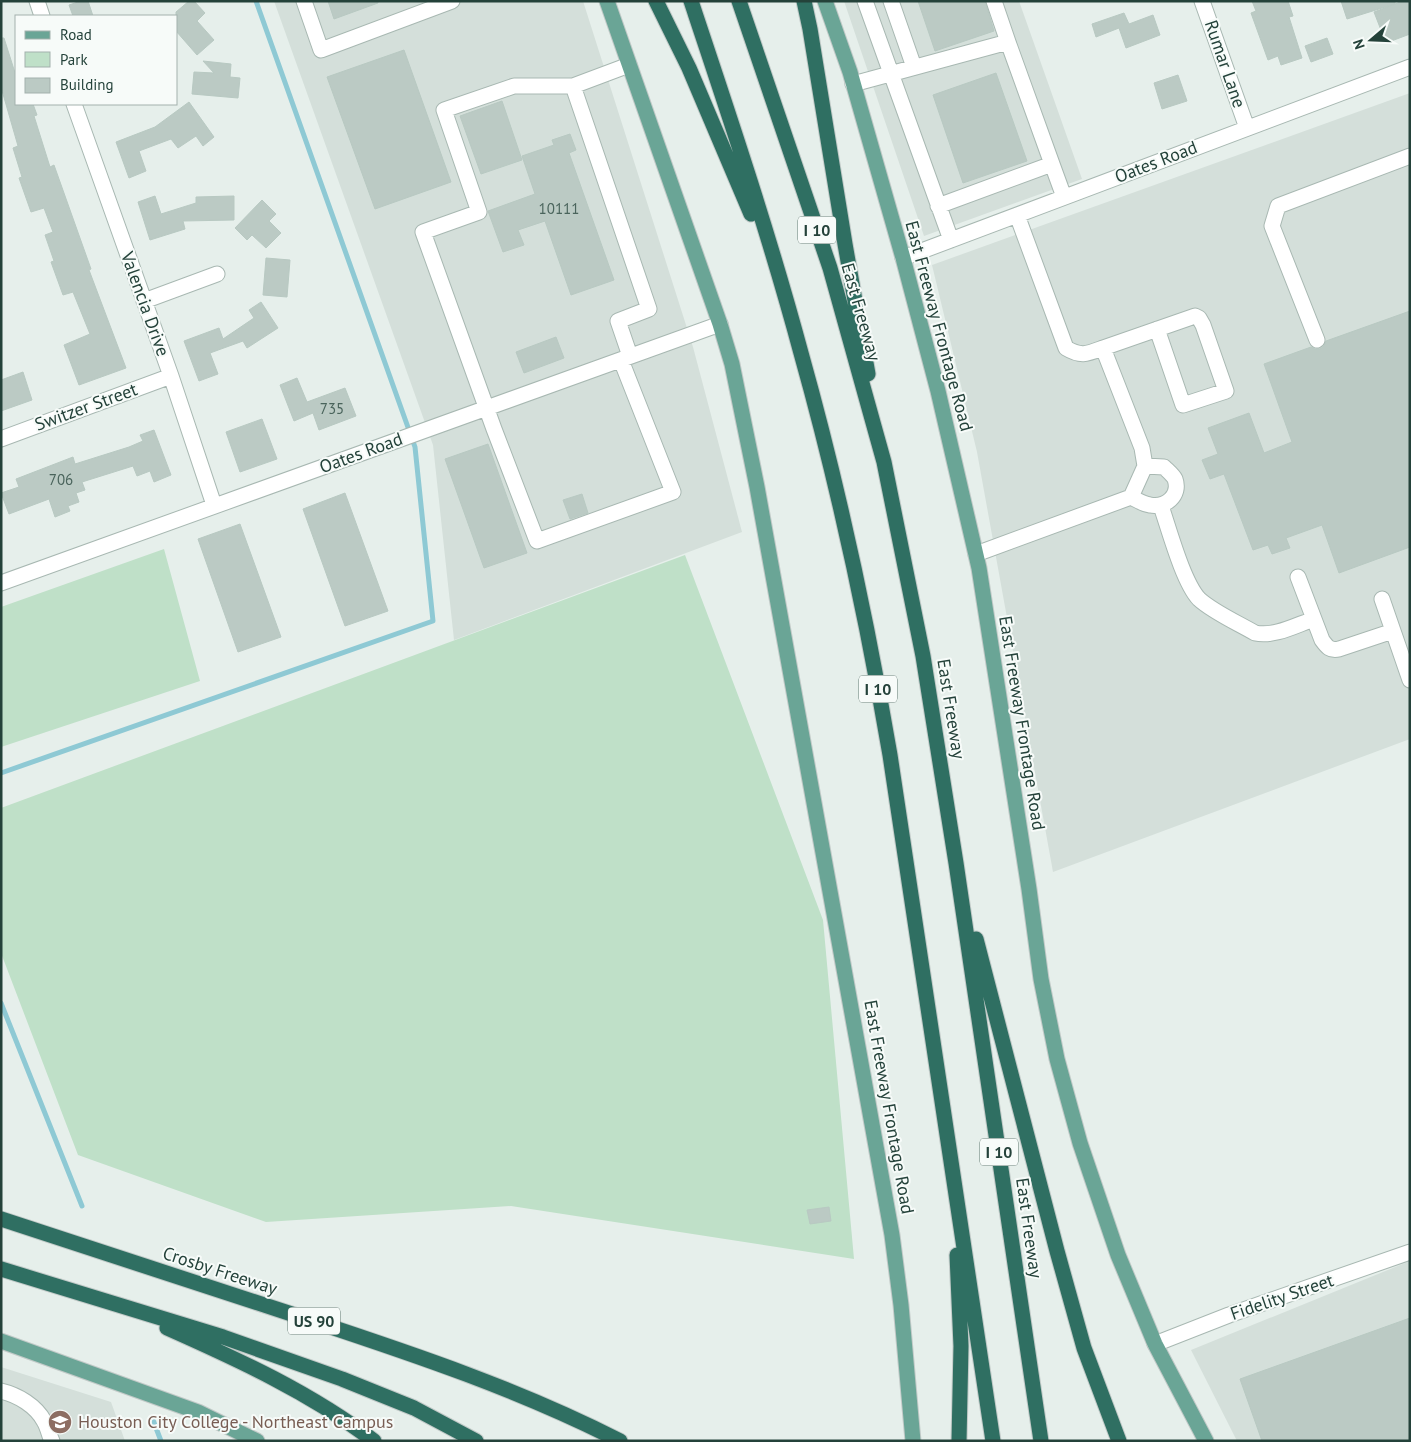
<svg xmlns="http://www.w3.org/2000/svg" width="1411" height="1442" font-family="'PT Sans',sans-serif">
  <style>
    .built { fill: #d4dfda }
    .green { fill: #bfe0c8 }
    .lines { fill: none; stroke-linecap: round; stroke-linejoin: round }
    .stream { stroke: #8ec9d4; stroke-width: 5 }
    .building { fill: #bbcac4; stroke: #b8c9c2 }
    .minor-casing { stroke: #a8b8b2; stroke-width: 17 }
    .major-casing { stroke: #c2cac8; stroke-width: 17 }
    .highway-casing { stroke: #c2cac8; stroke-width: 17 }
    .minor { stroke: #fff; stroke-width: 15 }
    .major { stroke: #6aa596; stroke-width: 15 }
    .highway { stroke: #2f6f62; stroke-width: 15 }
    .labels { text-anchor: middle; stroke-width: 4; stroke-linejoin: round; paint-order: stroke }
    .number-label { font-size: 15px; fill: #4a645c }
    .shield { fill: #f7fbf9; stroke: #637a73; stroke-width: 1 }
    .shield-label { font-size: 16px; font-weight: bold; fill: #24423a }
    .street-label { font-size: 18px; fill: #24423a; stroke: #f7fbf9 }
    .education-label { font-size: 18px; fill: #785e54; stroke: #f7fbf9; text-anchor: start }
  </style>
  <rect width="100%" height="100%" fill="#e6efeb"/>
  <!-- built -->
  <path class="built" d="M274 1H583L693 347 742 532 454 640 433 445Z
    M844 1H1019L1082 179 924 236Z
    M1410 93V739L1053 872 977 452 932 265Z
    M1410 1261V1441H1237L1191 1350Z
    M1 1367 111 1402 125 1441H1Z"/>
  <!-- green -->
  <path class="green" d="M164 549 200 681 1 747V607Z
    M685 555 823 920 854 1259 511 1206 266 1222 78 1155 1 953V808Z"/>
  <g class="lines">
    <!-- stream -->
    <path class="stream" d="M1 773 433 621 415 447 256 1
      M1 1003 82 1206
      M153 1420 161 1441"/>
  </g>
  <!-- building -->
  <path class="building" d="M81 1H88L93 16H73L69 5Z
    M189 1H194L205 13 197 21 214 40 197 55 176 31V12Z
    M328 1H378V3L334 19Z
    M918 1H985L994 31 935 51Z
    M1252 1H1288L1293 16 1289 17 1302 58 1281 65 1278 56 1268 60 1251 13 1256 11Z
    M1341 1H1395V4L1347 19Z
    M1403 1H1410V34L1386 43 1374 12Z
    M1124 13 1129 24 1153 15 1160 35 1126 48 1119 28 1096 37 1092 24Z
    M1 38H4L16 76V104H33L37 115 34 116 50 167 54 165 91 269 89 270 126 368 79 385 64 345 90 334 73 292 63 295 51 262 54 261 45 235 53 232 44 208 31 212 19 178 22 177 13 148 18 146 1 87Z
    M1327 38 1333 54 1311 62 1305 46Z
    M404 50 451 182 375 209 327 77Z
    M203 61 231 64 230 77 240 78 238 98 192 94 194 72 214 73Z
    M996 73 1027 161 963 183 933 95Z
    M1178 75 1187 101 1162 109 1154 83Z
    M502 101 522 160 481 174 460 116Z
    M189 102 214 137 203 146 196 136 178 148 171 139 139 151 146 171 129 178 116 142 155 127Z
    M570 134 576 150 569 153 614 280 571 295 545 221 518 230 524 245 503 252 488 211 535 194 522 156 554 145 552 140Z
    M155 196 161 214 196 203V197L234 196V220L183 221 185 229 150 240 138 202Z
    M262 200 276 214 269 221 281 233 266 248 252 235 247 240 235 228Z
    M266 258 290 260 287 297 263 295Z
    M261 302 278 328 247 348 243 341 210 353 218 374 199 381 184 341 219 328 223 339 254 318 249 310Z
    M1410 311V547L1339 573 1322 525 1286 538 1290 548 1272 554 1268 545 1253 550 1224 474 1210 479 1202 460 1218 454 1208 428 1249 413 1264 453 1292 442 1264 364 1311 347 1315 349H1320L1324 346 1326 341Z
    M556 337 564 358 524 373 516 352Z
    M23 372 32 400 1 411V380Z
    M297 378 307 402 345 388 356 416 319 430 313 413 294 421 280 385Z
    M262 419 277 459 240 472 226 432Z
    M154 430 171 475 154 482 150 471 137 476 133 466 82 482 85 490 76 493 79 502 68 506 70 511 55 517 49 499 9 514 1 493 19 487 16 479 73 457 75 464 129 447 143 441 140 435Z
    M488 444 527 553 484 568 445 459Z
    M345 493 388 611 345 626 303 509Z
    M582 494 588 513 570 519 563 500Z
    M240 524 281 637 238 652 198 539Z
    M829 1207 831 1221 810 1224 807 1210Z
    M1410 1318V1441H1262L1240 1379Z"/>
  <g class="lines">
    <!-- minor casing -->
    <g class="minor-casing">
      <path id="minor" d="M37 1 42 16
        M304 1 321 50 452 1
        M865 1 951 240
        M891 1 914 67
        M994 1 1008 42
        M1202 1 1247 128
        M629 65 573 86 649 309 618 321 630 356
        M853 84 1008 42 1052 164
        M573 86H514L444 110 479 212 423 232 494 429 537 541 673 492 621 360
        M74 104 171 376 214 505
        M938 206 1052 164 1064 197
        M903 258 1410 67
        M144 301 217 274
        M1317 340 1272 226 1278 206 1410 156
        M1103 348 1195 316 1199 318 1203 325 1226 391 1183 405 1157 329
        M1 439 171 376
        M1131 497C1137 500 1143 504 1150 505 1165 508 1181 496 1175 479 1173 475 1168 471 1164 467L1145 466
        M1161 506C1169 529 1183 582 1199 599 1213 612 1238 623 1255 633 1275 637 1296 625 1314 619
        M976 554 1131 497 1145 466 1142 448 1103 348C1087 354 1081 357 1066 348L1017 215
        M1298 577 1322 640C1327 647 1330 651 1339 649L1393 631
        M1 583 720 324
        M1382 599 1410 680
        M1155 1344 1229 1315 1410 1252
        M1 1391C18 1395 36 1406 44 1421 48 1427 49 1435 52 1441"/>
    </g>
    <!-- major casing -->
    <g class="major-casing">
      <path id="major" d="M607 1 720 324 732 364 757 487 892 1235 901 1305 913 1441
        M825 1 850 72 903 258 938 391 979 568 1029 889 1041 979 1057 1059 1080 1143 1118 1255 1155 1344 1206 1441
        M1 1341 198 1412 257 1441"/>
    </g>
    <!-- highway casing -->
    <g class="highway-casing">
      <path id="highway" d="M656 1 689 68 751 214
        M691 1C730 118 769 234 801 353 838 485 867 620 890 755L993 1441
        M739 1 830 268 884 462 923 656 956 863 1041 1441
        M804 1 810 29 845 244 868 374
        M976 939 1057 1251 1084 1348 1119 1441
        M1 1219C104 1252 207 1286 310 1320 416 1355 520 1390 620 1441
        M957 1255 961 1346 959 1441
        M1 1269 223 1337 342 1379 414 1408 476 1441
        M167 1328C239 1360 311 1393 374 1441"/>
    </g>
    <!-- minor -->
    <use href="#minor" class="minor"/>
    <!-- major -->
    <use href="#major" class="major"/>
    <!-- highway -->
    <use href="#highway" class="highway"/>
  </g>
  <!-- icons -->
  <defs>
    <g id="university-disc" transform="scale(1.25)"><circle r="9.5" fill="#8d6e63" stroke="#f7fbf9"/><path d="M0-5L7-2L0 1L-7-2ZM-4 1L0 2.5L4 1V4Q0 6-4 4Z" fill="#fff"/></g>
  </defs>
  <g fill-rule="evenodd">
    <use href="#university-disc" x="60" y="1422"/>
  </g>
  <g class="labels">
    <!-- number labels -->
    <g class="number-label">
      <text x="559" y="214">10111</text>
      <text x="332" y="414">735</text>
      <text x="61" y="485">706</text>
    </g>
    <!-- shield labels -->
    <g class="shield">
      <rect x="798" y="216.5" width="38" height="27" rx="4"/>
      <rect x="859" y="675.5" width="38" height="27" rx="4"/>
      <rect x="980" y="1138.5" width="38" height="27" rx="4"/>
      <rect x="288" y="1307.5" width="52" height="27" rx="4"/>
    </g>
    <g class="shield-label">
      <text x="817" y="236">I 10</text>
      <text x="878" y="695">I 10</text>
      <text x="999" y="1158">I 10</text>
      <text x="314" y="1327">US 90</text>
    </g>
    <!-- street labels -->
    <g class="street-label">
      <text transform="translate(1225 64) rotate(71)" y="6">Rumar Lane</text>
      <text transform="translate(1156 162) rotate(-21)" y="6">Oates Road</text>
      <text transform="translate(145 304) rotate(70)" y="6">Valencia Drive</text>
      <text transform="translate(861 312) rotate(74)" y="6">East Freeway</text>
      <text transform="translate(939 326) rotate(75)" y="6">East Freeway Frontage Road</text>
      <text transform="translate(86 407) rotate(-20)" y="6">Switzer Street</text>
      <text transform="translate(361 453) rotate(-20)" y="6">Oates Road</text>
      <text transform="translate(951 709) rotate(81)" y="6">East Freeway</text>
      <text transform="translate(1022 723) rotate(81)" y="6">East Freeway Frontage Road</text>
      <text transform="translate(889 1107) rotate(80)" y="6">East Freeway Frontage Road</text>
      <text transform="translate(1029 1228) rotate(82)" y="6">East Freeway</text>
      <text transform="translate(220 1271) rotate(18)" y="6">Crosby Freeway</text>
      <text transform="translate(1282 1297) rotate(-19)" y="6">Fidelity Street</text>
    </g>
    <!-- education labels -->
    <g class="education-label">
      <text x="78" y="1428">Houston City College - Northeast Campus</text>
    </g>
  </g>
  <!-- border -->
  <rect width="1411" height="1442" fill="none" stroke="#24423a" stroke-width="5"/>
  <!-- legend -->
  <rect x="15" y="15" width="162" height="90" fill="#f7fbf9" stroke="#a3b1ad"/>
  <rect x="25" y="31" width="25" height="8" fill="#6aa596" stroke="#a3b1ad"/>
  <text x="60" y="40" font-size="15" fill="#24423a">Road</text>
  <rect x="25" y="52" width="25" height="15" fill="#bfe0c8" stroke="#a3b1ad"/>
  <text x="60" y="65" font-size="15" fill="#24423a">Park</text>
  <rect x="25" y="78" width="25" height="15" fill="#bbcac4" stroke="#a3b1ad"/>
  <text x="60" y="90" font-size="15" fill="#24423a">Building</text>
  <!-- north arrow -->
  <g transform="translate(1371 40) rotate(251)" stroke="#f7fbf9" stroke-width="4" paint-order="stroke">
  <path d="M0-4L9 19L0 12L-9 19Z" fill="#24423a"/>
  <text y="-8" font-size="14" font-weight="bold" text-anchor="middle" fill="#24423a">N</text>
  </g>
</svg>
